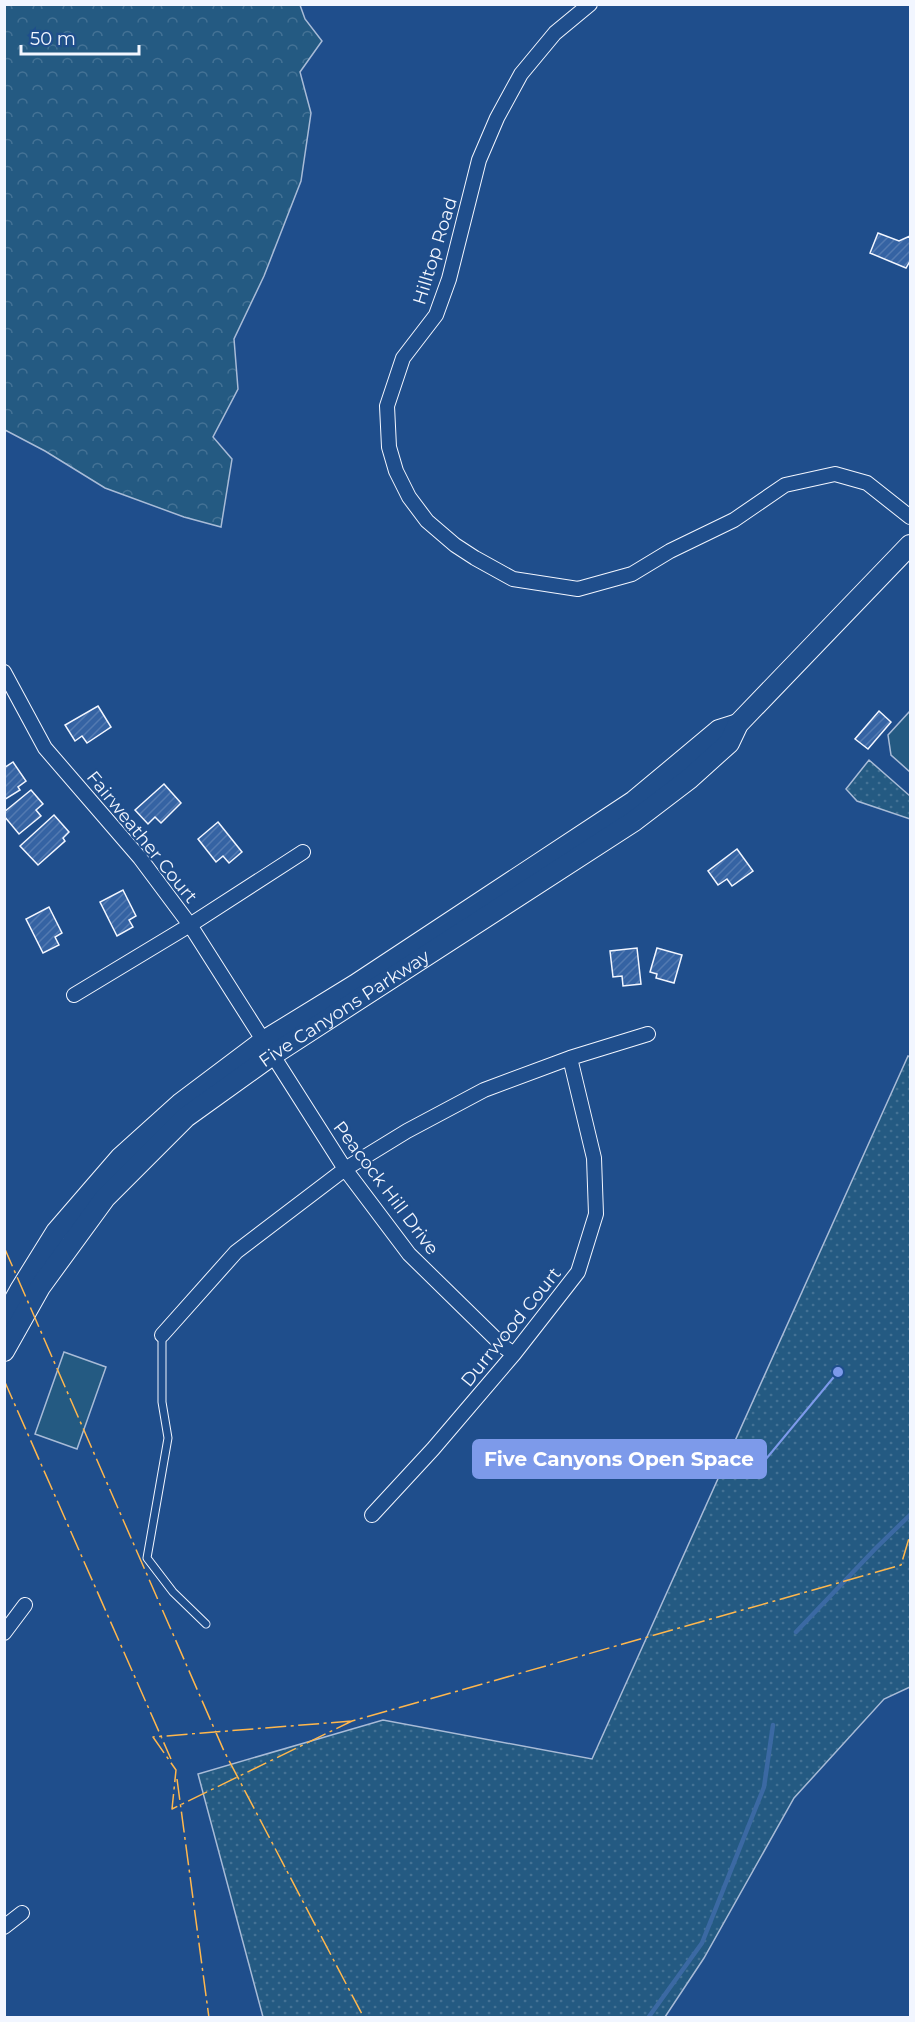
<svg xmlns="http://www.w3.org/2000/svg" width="915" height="2022" font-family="Montserrat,sans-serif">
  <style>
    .forest { fill: url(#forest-crowns); stroke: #a8bbd7; stroke-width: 1.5 }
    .park { fill: url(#park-dots); stroke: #a8bbd7; stroke-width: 1.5 }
    .pitch { fill: #245a82; stroke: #a8bbd7; stroke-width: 1.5 }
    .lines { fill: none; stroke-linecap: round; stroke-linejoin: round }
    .stream { stroke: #3b69a3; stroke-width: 4.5 }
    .building { fill: url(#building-hatch); stroke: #f2f6ff; stroke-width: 1.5 }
    .lane-casing { stroke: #f2f6ff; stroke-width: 9 }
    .street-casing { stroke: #f2f6ff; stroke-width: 16 }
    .secondary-casing { stroke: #f2f6ff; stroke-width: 22 }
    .lane { stroke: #1f4e8c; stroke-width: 7 }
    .street { stroke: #1f4e8c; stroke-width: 14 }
    .secondary { stroke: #1f4e8c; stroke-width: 20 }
    .power { stroke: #ffb74d; stroke-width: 1.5; stroke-dasharray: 21 4.5 3 4.5; stroke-linecap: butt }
    .labels { text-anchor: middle; stroke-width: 4.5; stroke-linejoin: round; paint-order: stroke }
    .street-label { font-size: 18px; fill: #f2f6ff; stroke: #1f4e8c }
    .leader { fill: none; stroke: #7d9aea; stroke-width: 2 }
    .callout-dot { fill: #7d9aea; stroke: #1f4e8c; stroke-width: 2 }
    .callout { fill: #7d9aea; stroke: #7d9aea; stroke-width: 2 }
    .callout-label { font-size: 20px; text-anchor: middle; font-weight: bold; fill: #fff }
  </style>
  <defs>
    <pattern id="forest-crowns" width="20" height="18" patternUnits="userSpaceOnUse" patternTransform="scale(1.5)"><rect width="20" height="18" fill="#245a82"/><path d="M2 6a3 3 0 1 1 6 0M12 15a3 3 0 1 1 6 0" fill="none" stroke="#447295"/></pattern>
    <pattern id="park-dots" width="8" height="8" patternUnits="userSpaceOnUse" patternTransform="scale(1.5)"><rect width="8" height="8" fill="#245a82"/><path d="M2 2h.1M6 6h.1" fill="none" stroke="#447295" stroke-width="1.8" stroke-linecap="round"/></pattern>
    <pattern id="building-hatch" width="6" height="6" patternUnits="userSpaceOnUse" patternTransform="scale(1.5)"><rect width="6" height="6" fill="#3563a3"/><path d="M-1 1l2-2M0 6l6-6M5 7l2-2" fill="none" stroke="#537ab1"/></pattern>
  </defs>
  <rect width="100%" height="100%" fill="#1f4e8c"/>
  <!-- forest -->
  <path class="forest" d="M4 5H300L305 19 322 41 300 72 311 113 301 181 264 276 234 339 238 389 213 437 232 459 221 527 184 517 105 488 45 451 5 430Z"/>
  <!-- park -->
  <path class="park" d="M869 760 910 796V819L857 801 846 789Z
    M908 1056 910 1057V1687L884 1699 794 1798 704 1958 665 2017H263L198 1774 383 1720 592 1759Z"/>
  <!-- pitch -->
  <path class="pitch" d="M910 711V772L891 755 888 735Z
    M64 1352 106 1367 77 1449 35 1434Z"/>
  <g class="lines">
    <!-- stream -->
    <path class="stream" d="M796 1632 876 1548 910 1515
      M648 2018 702 1943 764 1787 773 1725"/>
  </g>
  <!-- building -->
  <path class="building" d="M878 233 899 241 910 236V261L906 268 870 253Z
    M98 706 111 727 87 743 82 736 75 741 65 725Z
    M879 711 891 722 868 749 855 739Z
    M13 762 26 781 18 787 20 790 4 800V768Z
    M164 784 181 803 161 823 155 817 148 824 135 810Z
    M31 790 43 804 36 810 41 816 19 834 4 816V812Z
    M54 815 69 832 63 838 65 841 38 865 20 846Z
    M218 822 242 852 229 863 223 856 216 862 198 839Z
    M737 849 753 871 732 886 727 879 718 885 708 871Z
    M123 890 136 916 129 920 133 927 117 936 100 902Z
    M49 907 62 933 55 937 59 945 43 953 26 919Z
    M637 948 641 984 623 986 622 976 613 977 610 951Z
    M657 948 682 955 674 983 656 978 657 974 650 972Z"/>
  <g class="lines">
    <!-- lane casing -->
    <g class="lane-casing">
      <path id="lane" d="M162 1335V1402L168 1438 147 1558 173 1592 206 1624"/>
    </g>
    <!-- street casing -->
    <g class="street-casing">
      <path id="street" d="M590 4 555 33 521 74 497 118 479 160 449 279 436 315 403 358 387 406 389 447 396 471 409 497 427 521 455 545 475 558 513 579 578 589 632 574 670 551 734 520 785 485 835 474 867 483 910 517
        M4 672 45 748 140 858 190 925 345 1169 409 1254 504 1347 514 1354
        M74 995 190 925 303 852
        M162 1335 236 1252 345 1169 407 1131 484 1090 570 1058 648 1034
        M372 1515 433 1449 514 1354 578 1272 596 1214 594 1158 570 1058
        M4 1633 25 1605
        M4 1927 22 1913"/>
    </g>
    <!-- secondary casing -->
    <g class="secondary-casing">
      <g id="secondary">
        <path d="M4 1319 20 1290 56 1232 120 1158 181 1103 262 1042 355 985 634 801 719 730 738 724"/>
        <path id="s1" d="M4 1351 40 1287 105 1198 186 1117 271 1056 634 821 689 779 729 743 738 724 910 545"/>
      </g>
    </g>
    <!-- lane -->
    <use href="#lane" class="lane"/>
    <!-- street -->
    <use href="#street" class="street"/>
    <!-- secondary -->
    <use href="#secondary" class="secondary"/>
    <!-- power -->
    <path class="power" d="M4 1247 224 1751 364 2018
      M4 1380 171 1759
      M352 1721 153 1737 176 1770 172 1809 352 1721 901 1565 910 1535
      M177 1779 209 2018"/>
  </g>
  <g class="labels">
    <!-- street labels -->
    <g class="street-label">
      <text transform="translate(435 251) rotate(-73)" y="6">Hilltop Road</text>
      <text transform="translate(142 837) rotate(51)" y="6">Fairweather Court</text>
      <text dy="6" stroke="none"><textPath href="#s1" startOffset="490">Five Canyons Parkway</textPath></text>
      <text transform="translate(386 1188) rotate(53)" y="6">Peacock Hill Drive</text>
      <text transform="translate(511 1327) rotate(-51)" y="6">Durrwood Court</text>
    </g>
  </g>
  <!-- callouts -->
  <path class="leader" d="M838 1372L766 1459"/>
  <circle class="callout-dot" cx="838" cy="1372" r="6"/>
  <rect class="callout" x="473" y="1440" width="293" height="38" rx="6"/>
  <g class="callout-label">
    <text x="619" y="1466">Five Canyons Open Space</text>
  </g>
  <!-- border -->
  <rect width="915" height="2022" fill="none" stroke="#f2f6ff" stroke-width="12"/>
  <!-- scale -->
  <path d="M21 45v9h118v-9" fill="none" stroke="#f2f6ff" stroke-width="3"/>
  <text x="30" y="45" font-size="18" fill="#f2f6ff" stroke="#1f4e8c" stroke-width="4.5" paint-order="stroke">50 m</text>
</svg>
